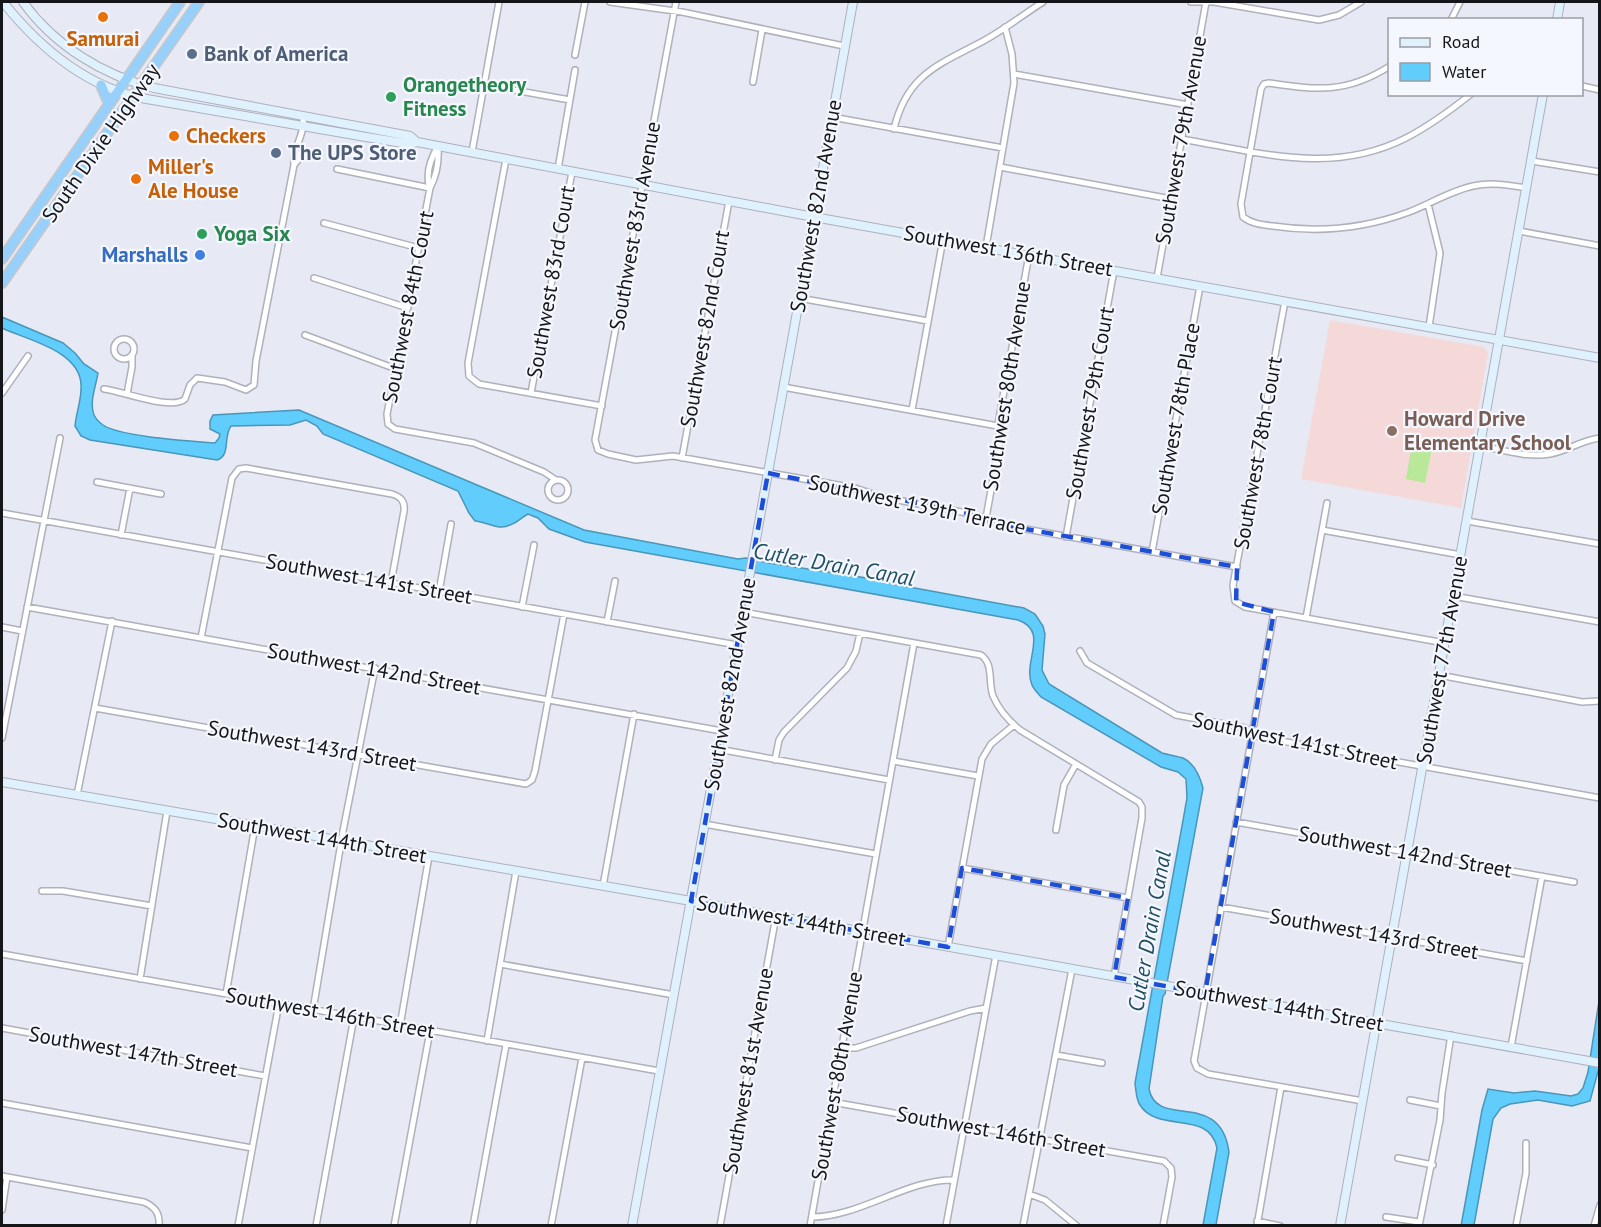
<svg xmlns="http://www.w3.org/2000/svg" width="1601" height="1227" font-family="'PT Sans',sans-serif">
  <style>
    .education { fill: #f4d9d8 }
    .green { fill: #b9e899 }
    .water { fill: #60cdfc; stroke: #4a96b8; stroke-width: 1.5 }
    .lines { fill: none; stroke-linecap: round; stroke-linejoin: round }
    .street-casing { stroke: #aeb0bb; stroke-width: 8 }
    .secondary-casing { stroke: #aeb0bb; stroke-width: 10 }
    .highway-casing { stroke: #c7c7c8; stroke-width: 12 }
    .street { stroke: #fff; stroke-width: 5 }
    .secondary { stroke: #e0f1fe; stroke-width: 8 }
    .highway { stroke: #97d1fb; stroke-width: 9 }
    .marked { fill: none; stroke: #1d4ed8; stroke-width: 4.5; stroke-dasharray: 12 8; stroke-linejoin: round }
    .food-dot { fill: #e8710a; stroke: #f5f7fe; stroke-width: 2 }
    .service-dot { fill: #5c6f8a; stroke: #f5f7fe; stroke-width: 2 }
    .leisure-dot { fill: #2e9e5b; stroke: #f5f7fe; stroke-width: 2 }
    .shop-dot { fill: #3f7fe0; stroke: #f5f7fe; stroke-width: 2 }
    .education-dot { fill: #8d6e63; stroke: #f5f7fe; stroke-width: 2 }
    .labels { text-anchor: middle; stroke-width: 4.5; stroke-linejoin: round; paint-order: stroke }
    .food-label { font-size: 21px; font-weight: bold; fill: #c56008; stroke: #f5f7fe; text-anchor: start }
    .service-label { font-size: 21px; font-weight: bold; fill: #4e5e75; stroke: #f5f7fe; text-anchor: start }
    .leisure-label { font-size: 21px; font-weight: bold; fill: #27864d; stroke: #f5f7fe; text-anchor: start }
    .street-label { font-size: 21px; fill: #15161a; stroke: #f5f7fe }
    .shop-label { font-size: 21px; font-weight: bold; fill: #366cbe; stroke: #f5f7fe; text-anchor: end }
    .education-label { font-size: 21px; font-weight: bold; fill: #785e54; stroke: #f5f7fe; text-anchor: start }
    .water-label { font-size: 22px; font-style: italic; fill: #214f62; stroke: #f5f7fe }
  </style>
  <rect width="100%" height="100%" fill="#e7e9f5"/>
  <!-- education -->
  <path class="education" d="M1330 320 1484 347 1488 353 1461 508 1301 479Z"/>
  <!-- green -->
  <path class="green" d="M1412 444 1432 448 1425 483 1406 479Z"/>
  <!-- water -->
  <path class="water" d="M2 317 63 343 75 353 84 364 98 373C96 386 89 402 94 415 96 419 100 423 103 425 121 437 192 441 215 443L219 438 220 434 210 429V421L213 415 299 410 584 530 738 559 746 558 769 563 886 581 893 584 1024 608 1035 614 1043 626 1045 634 1042 670 1049 684 1162 753C1169 755 1176 756 1183 758 1194 763 1200 777 1203 788L1165 994 1163 996 1149 1089C1157 1130 1220 1088 1229 1152L1216 1225H1203L1217 1148C1209 1109 1158 1134 1140 1105 1136 1099 1136 1090 1135 1083L1182 826 1187 798 1186 779 1178 772 1161 767 1041 697C1038 693 1034 690 1032 685 1022 662 1050 631 1018 620L585 542 549 529 538 518 528 514C522 517 517 523 510 525 499 531 487 522 475 521L469 513 458 491 323 434 317 426 306 420 290 425 231 426C223 436 231 456 217 460L90 440 81 436 75 426C76 414 81 401 81 389 84 351 27 340 2 328Z
    M1599 1001V1068L1590 1101 1572 1106 1538 1100 1510 1104 1501 1108 1493 1119 1474 1225 1461 1226 1482 1110 1488 1089 1514 1093 1535 1091 1571 1096 1578 1094 1583 1088 1588 1072Z"/>
  <g class="lines">
    <!-- street casing -->
    <g class="street-casing">
      <path id="street" d="M610 2 682 12 844 46
        M676 2 595 440 598 450 608 454 636 460 673 456 855 488 882 497 972 514 1009 526 1237 567
        M1191 2H1214L1319 20 1339 15 1361 2
        M1451 20 1460 2
        M575 55 585 2
        M1390 66C1346 94 1317 90 1269 83L1264 84 1261 89 1241 204 1243 217C1252 224 1263 225 1273 226 1319 233 1366 228 1409 212 1430 204 1450 191 1473 186 1491 182 1509 185 1527 188
        M1014 74 1188 105
        M753 82 762 30
        M485 85 570 100
        M1582 86 1600 90
        M832 117 1003 148
        M894 129C907 73 941 64 985 40 1005 29 1024 14 1043 2
        M1181 139C1259 152 1331 176 1406 138 1429 126 1451 110 1471 94
        M438 146C439 160 437 175 430 188 425 174 431 158 438 146Z
        M472 152 499 2
        M506 159 468 363 469 376 479 384 602 406
        M1532 161 1600 172
        M294 165 299 159 302 147 299 145
        M1000 167 1171 199
        M337 169 430 188 387 414 388 424 395 429 474 443 544 472 556 480
        M558 169 575 70
        M1428 204 1440 253 1429 327
        M324 223 419 248
        M1519 231 1600 246
        M986 247 1014 83 1012 54 1005 27
        M314 278 408 308
        M1157 278 1206 2
        M799 298 928 321
        M1285 301 1233 585 1235 601 1245 607 1445 643
        M305 335 396 369
        M114 349a10 10 0 1 1 20 0a10 10 0 1 1-20 0Z
        M783 387 998 426
        M104 389C122 391 172 411 185 399L190 385 197 378 225 382 246 390 254 385 256 361 294 165C292 147 305 137 303 117
        M2 393 28 356
        M531 393 572 172
        M127 394 132 367V356
        M912 410 943 239
        M1481 446C1503 450 1528 458 1550 454 1568 451 1581 440 1600 438
        M682 458 729 201
        M548 490a10 10 0 1 1 20 0a10 10 0 1 1-20 0Z
        M97 482 161 494
        M2 513 737 645
        M986 518 1000 440 998 426 1000 413 1029 255
        M1467 521 1600 544
        M1322 530 1461 555
        M121 535 130 488
        M1066 537 1114 270
        M1152 552 1200 286
        M439 592 451 524
        M1453 596 1600 622
        M27 607 722 731
        M522 607 534 545
        M743 612 981 655C994 664 988 683 993 696 999 710 1009 721 1020 730L1139 802 1142 807V818L1114 977
        M1274 612 1194 1061 1197 1068 1208 1074 1363 1101
        M1306 618 1327 503
        M607 622 615 581
        M2 627 22 631
        M201 638 232 478 239 469 246 468 392 494C401 497 405 501 404 511L391 583
        M1080 651 1087 663 1176 715 1245 728 1259 737 1600 798
        M1439 675 1582 702 1600 701
        M95 708 526 784 532 780 535 771 564 614
        M2 738 60 438
        M718 749 889 780
        M775 760 779 740 784 732 847 668 856 651 860 633
        M893 761 978 776
        M77 795 112 621
        M1236 822 1574 882
        M704 824 876 854
        M1056 830 1064 785 1076 764
        M962 868 1128 898
        M603 886 634 714
        M42 891H63L152 906
        M1221 907 1527 961
        M948 947 982 759 991 744 1014 725
        M2 954 659 1071
        M500 964 674 995
        M140 979 167 811
        M226 994 255 826
        M313 1010 343 831 375 668
        M400 1026 429 856
        M2 1028 265 1076
        M487 1041 516 871
        M1511 1047 1542 876
        M842 1048H856L970 1011 986 1008
        M1056 1055 1102 1063
        M1410 1100 1441 1106
        M832 1102 1164 1161 1171 1168 1172 1177 1163 1226
        M2 1103 252 1148
        M1398 1158 1433 1165
        M2 1176 144 1202C155 1207 160 1213 159 1226
        M1029 1194 1045 1200 1077 1226
        M2 1210 7 1177
        M812 1217C860 1217 907 1179 954 1180
        M1386 1217 1419 1222
        M1257 1221 1280 1226
        M238 1226 279 1003
        M316 1226 354 1017
        M394 1226 430 1031
        M473 1226 506 1045
        M551 1226 582 1058
        M720 1226 776 916
        M810 1226 914 643
        M946 1226 996 955
        M1023 1226 1072 969
        M1257 1226 1281 1087
        M1419 1226 1440 1120 1442 1093 1451 1035
        M1516 1226 1526 1173V1143
        M1594 1226 1600 1205"/>
    </g>
    <!-- secondary casing -->
    <g class="secondary-casing">
      <path id="secondary" d="M3 2C39 47 83 85 141 98L366 137 409 144 417 142 438 146 814 217 1600 358
        M23 2C54 45 102 75 154 88L410 136 417 142
        M1557 20 1560 2
        M2 782 691 901 1600 1063
        M632 1226 853 2
        M1340 1226 1543 94"/>
    </g>
    <!-- highway casing -->
    <g class="highway-casing">
      <path id="highway" d="M101 85 109 104
        M2 259 180 2
        M2 283 199 2"/>
    </g>
    <!-- street -->
    <use href="#street" class="street"/>
    <!-- secondary -->
    <use href="#secondary" class="secondary"/>
    <!-- highway -->
    <use href="#highway" class="highway"/>
  </g>
  <!-- marked area -->
  <path class="marked" d="M768 473 972 514 1009 526 1237 567 1236 602 1274 612 1205 993 1114 977 1128 898 962 868 948 947 691 901Z"/>
  <!-- markers -->
  <g class="food-dot">
    <circle cx="103" cy="17" r="6"/>
    <circle cx="174" cy="136" r="6"/>
    <circle cx="136" cy="179" r="6"/>
  </g>
  <g class="service-dot">
    <circle cx="192" cy="54" r="6"/>
    <circle cx="276" cy="153" r="6"/>
  </g>
  <g class="leisure-dot">
    <circle cx="391" cy="97" r="6"/>
    <circle cx="202" cy="234" r="6"/>
  </g>
  <circle class="shop-dot" cx="200" cy="255" r="6"/>
  <circle class="education-dot" cx="1392" cy="431" r="6"/>
  <g class="labels">
    <!-- food labels -->
    <g class="food-label">
      <text x="103" y="46" text-anchor="middle">Samurai</text>
      <text x="186" y="143">Checkers</text>
      <text x="148" y="174">Miller's<tspan x="148" dy="24">Ale House</tspan></text>
    </g>
    <!-- service labels -->
    <g class="service-label">
      <text x="204" y="61">Bank of America</text>
      <text x="288" y="160">The UPS Store</text>
    </g>
    <!-- leisure labels -->
    <g class="leisure-label">
      <text x="403" y="92">Orangetheory<tspan x="403" dy="24">Fitness</tspan></text>
      <text x="214" y="241">Yoga Six</text>
    </g>
    <!-- street labels -->
    <g class="street-label">
      <text transform="translate(1181 140) rotate(-80)" y="7">Southwest 79th Avenue</text>
      <text transform="translate(101 143) rotate(-55)" y="7">South Dixie Highway</text>
      <text transform="translate(816 206) rotate(-80)" y="7">Southwest 82nd Avenue</text>
      <text transform="translate(635 226) rotate(-80)" y="7">Southwest 83rd Avenue</text>
      <text transform="translate(1008 251) rotate(10)" y="7">Southwest 136th Street</text>
      <text transform="translate(551 282) rotate(-80)" y="7">Southwest 83rd Court</text>
      <text transform="translate(408 307) rotate(-79)" y="7">Southwest 84th Court</text>
      <text transform="translate(705 329) rotate(-80)" y="7">Southwest 82nd Court</text>
      <text transform="translate(1007 386) rotate(-81)" y="7">Southwest 80th Avenue</text>
      <text transform="translate(1090 403) rotate(-80)" y="7">Southwest 79th Court</text>
      <text transform="translate(1176 419) rotate(-80)" y="7">Southwest 78th Place</text>
      <text transform="translate(1258 453) rotate(-80)" y="7">Southwest 78th Court</text>
      <text transform="translate(917 505) rotate(12)" y="7">Southwest 139th Terrace</text>
      <text transform="translate(369 579) rotate(10)" y="7">Southwest 141st Street</text>
      <text transform="translate(1442 660) rotate(-80)" y="7">Southwest 77th Avenue</text>
      <text transform="translate(374 669) rotate(10)" y="7">Southwest 142nd Street</text>
      <text transform="translate(730 684) rotate(-80)" y="7">Southwest 82nd Avenue</text>
      <text transform="translate(1295 741) rotate(12)" y="7">Southwest 141st Street</text>
      <text transform="translate(312 746) rotate(10)" y="7">Southwest 143rd Street</text>
      <text transform="translate(322 838) rotate(10)" y="7">Southwest 144th Street</text>
      <text transform="translate(1405 852) rotate(10)" y="7">Southwest 142nd Street</text>
      <text transform="translate(801 921) rotate(10)" y="7">Southwest 144th Street</text>
      <text transform="translate(1374 934) rotate(10)" y="7">Southwest 143rd Street</text>
      <text transform="translate(1279 1006) rotate(10)" y="7">Southwest 144th Street</text>
      <text transform="translate(330 1013) rotate(10)" y="7">Southwest 146th Street</text>
      <text transform="translate(133 1052) rotate(10)" y="7">Southwest 147th Street</text>
      <text transform="translate(748 1071) rotate(-80)" y="7">Southwest 81st Avenue</text>
      <text transform="translate(837 1076) rotate(-80)" y="7">Southwest 80th Avenue</text>
      <text transform="translate(1001 1132) rotate(10)" y="7">Southwest 146th Street</text>
    </g>
    <!-- shop labels -->
    <g class="shop-label">
      <text x="188" y="262">Marshalls</text>
    </g>
    <!-- education labels -->
    <g class="education-label">
      <text x="1404" y="426">Howard Drive<tspan x="1404" dy="24">Elementary School</tspan></text>
    </g>
    <!-- water labels -->
    <g class="water-label">
      <text transform="translate(834 564) rotate(10)" y="8">Cutler Drain Canal</text>
      <text transform="translate(1149 931) rotate(-80)" y="8">Cutler Drain Canal</text>
    </g>
  </g>
  <!-- border -->
  <rect width="1601" height="1227" fill="none" stroke="#15161a" stroke-width="6"/>
  <!-- legend -->
  <rect x="1388" y="18" width="195" height="78" fill="#f5f7fe" stroke="#9b9da3" stroke-width="1.5"/>
  <rect x="1400" y="38" width="30" height="9" fill="#e0f1fe" stroke="#9b9da3" stroke-width="1.5"/>
  <text x="1442" y="48" font-size="18" fill="#15161a">Road</text>
  <rect x="1400" y="63" width="30" height="18" fill="#60cdfc" stroke="#9b9da3" stroke-width="1.5"/>
  <text x="1442" y="78" font-size="18" fill="#15161a">Water</text>
</svg>
